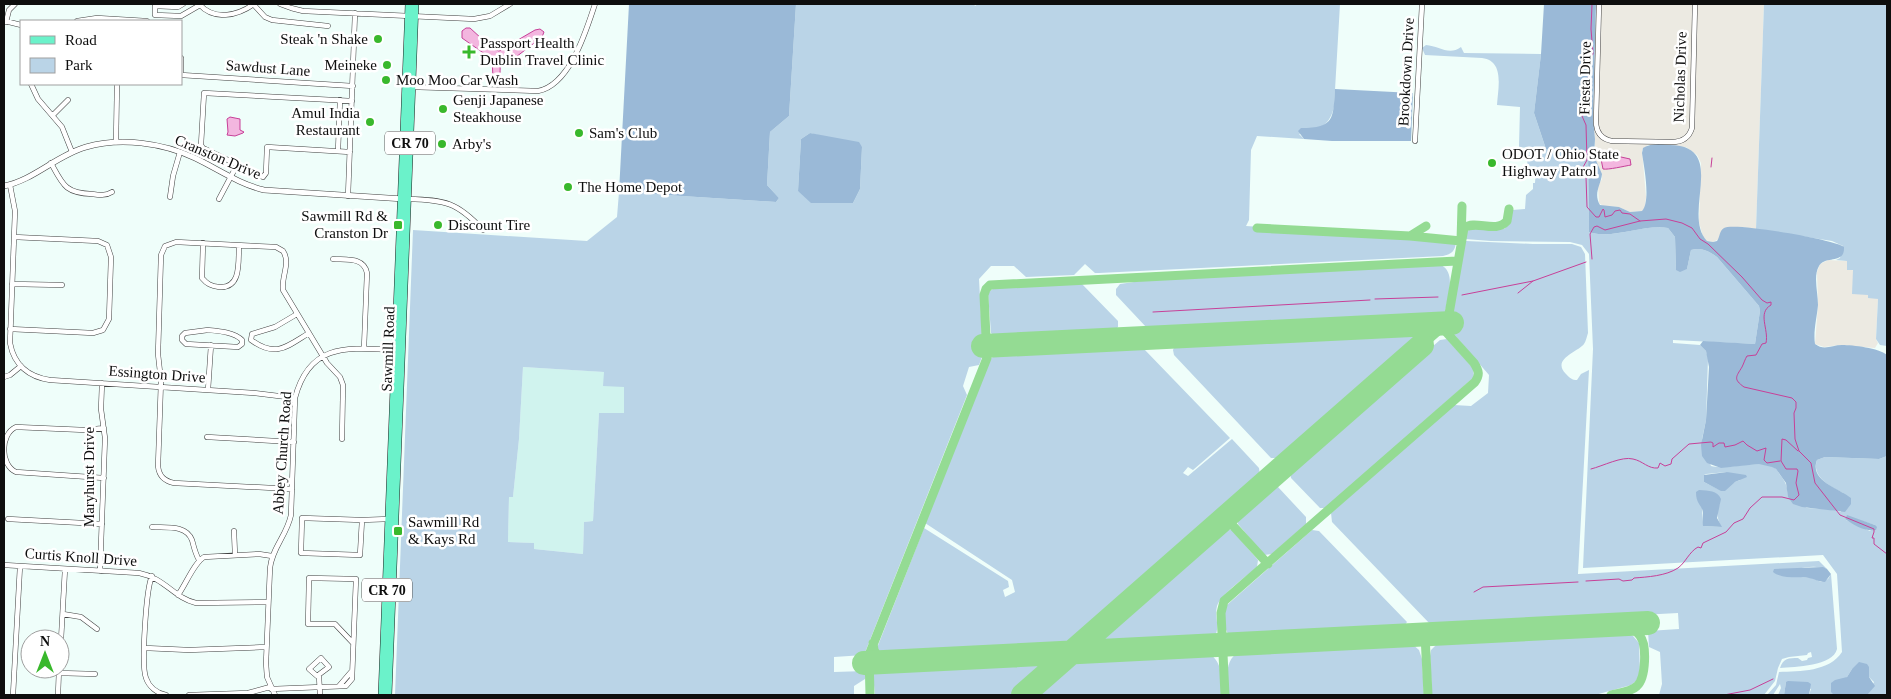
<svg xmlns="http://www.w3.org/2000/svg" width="1891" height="699" font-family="'Times New Roman',serif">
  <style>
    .industrial { fill: #eceae2 }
    .farmland { fill: #d0f3ee }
    .green { fill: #bad4e7; fill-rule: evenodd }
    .forest { fill: #9ab9d7 }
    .water { fill: #f3b6df; stroke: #c74098 }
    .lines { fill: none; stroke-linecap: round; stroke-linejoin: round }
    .stream { stroke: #c74098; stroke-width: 1 }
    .taxiway { stroke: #94db93; stroke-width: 9 }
    .runway { stroke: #94db93; stroke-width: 24 }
    .minor-casing { stroke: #414141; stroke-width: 5.5 }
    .tertiary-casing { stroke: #414141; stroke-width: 6 }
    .primary-casing { stroke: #1f1f1f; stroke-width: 8 }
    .minor { stroke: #fff; stroke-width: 4.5 }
    .tertiary { stroke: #fff; stroke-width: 5 }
    .primary { stroke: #6bf2ca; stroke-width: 7 }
    .poi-dot { fill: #39b82c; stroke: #fff; stroke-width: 2 }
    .labels { text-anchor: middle; stroke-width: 5; stroke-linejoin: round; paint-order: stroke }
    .shield { fill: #fff; stroke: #565656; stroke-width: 1 }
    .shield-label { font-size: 14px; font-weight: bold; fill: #0e0e0e }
    .poi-label { font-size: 15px; fill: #0e0e0e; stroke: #fff; text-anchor: start }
    .street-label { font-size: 15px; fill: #0e0e0e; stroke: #fff }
  </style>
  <rect width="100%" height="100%" fill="#effefa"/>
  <!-- industrial -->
  <path class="industrial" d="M1596 4H1764L1756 229 1742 227 1720 234 1719 239 1713 242 1707 241 1703 237 1699 222 1701 163 1697 155 1686 147 1648 145 1642 150 1646 197 1645 208 1642 211 1630 212 1619 207 1603 206 1599 203 1598 186 1602 179V174L1594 159 1595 143 1593 119Z
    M1828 260 1847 261 1868 295 1878 299 1876 339 1878 343 1875 348 1840 345 1824 347 1815 344 1818 305 1817 272 1820 264Z"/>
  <!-- farmland -->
  <path class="farmland" d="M523 367 605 372 625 387 624 413H599L593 521 584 522 583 554 534 549V543L508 542 509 497H513L519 439Z"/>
  <!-- green -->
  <path class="green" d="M796 4H974L975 6 978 4H1340L1334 107C1328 130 1319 126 1299 134L1304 139 1257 136 1251 150 1249 220 1246 226 1452 240 1456 242C1455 251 1452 254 1443 256L1099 273H1095L1085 264 1074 275 1026 277 1014 266H991L979 279 983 354 979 365 969 367 963 386 967 395 864 655 834 657V672L865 671V679L854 686V695H395L413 230 587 241 617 217 619 192 776 202 779 198 767 185 770 132 789 116ZM810 133 862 147 860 189 853 203 798 191 801 139ZM523 367 604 372 603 386 624 387V413H599L593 521 584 522 583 554 534 549V543L508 542 509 497H513L519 439Z
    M1764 4H1887V346L1880 345 1876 339 1878 299 1868 298V295L1852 294 1853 270H1847V261L1836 260 1840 258 1843 246 1832 241 1756 229Z
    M1426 45C1439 46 1449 56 1461 47L1464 53 1541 54 1534 113 1546 149 1588 151 1589 232C1614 240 1642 224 1668 228L1675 237 1676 270 1687 269 1691 250C1701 247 1709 251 1717 257L1759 306 1760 311 1755 344 1673 340V343L1700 345 1706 351 1708 358 1706 420 1702 439 1711 466C1728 471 1764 457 1776 469 1778 471 1779 474 1781 476 1786 483 1788 488 1788 497L1807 508 1826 509 1841 512 1843 493C1831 487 1811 477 1817 460L1825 457 1879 459 1887 456V695H1867L1874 682 1869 677V667L1852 669 1847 677 1831 691 1835 695H1809L1811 689 1786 682 1784 695H1778L1781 688 1780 684 1773 695H1767L1776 685 1779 672C1800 671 1829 672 1842 652L1837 574 1823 555 1583 568 1593 349 1589 254 1582 245 1570 242 1491 241 1465 239 1466 233 1470 229H1504L1509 224 1512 210 1525 209 1526 195 1533 189V183H1535L1536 167 1527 166 1528 155H1530L1528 148 1519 147 1520 107 1497 105C1498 88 1505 61 1482 58L1425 55 1422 48ZM1727 472 1740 480C1717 488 1731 496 1704 482V475L1706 474ZM1720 503C1716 513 1717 517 1721 527L1703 526 1702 509ZM1847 516 1875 525 1870 531 1846 520 1845 518Z
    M1466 241 1533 244H1572L1581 247 1585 254 1588 333C1587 336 1586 341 1584 344 1578 352 1551 359 1566 374 1570 378 1572 380 1577 380L1581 374 1589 370 1578 574 1819 561 1827 569C1811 563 1793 570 1777 575L1812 578 1821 582 1828 579 1831 574 1837 649C1833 666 1795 667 1780 668 1783 658 1789 658 1798 658L1802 661 1807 660 1808 658 1812 657 1811 652 1808 653 1807 655 1789 657 1782 659 1778 668 1775 681 1764 695H1659L1662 684 1660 652 1649 647 1648 631 1679 629 1678 613 1434 626 1431 625 1332 522 1331 513 1454 405 1471 406 1488 393 1489 375 1453 333C1449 321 1460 252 1466 241Z
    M1441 265C1457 273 1447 298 1445 313L1441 316 1153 330 1147 328 1116 295V289L1120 284 1148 280Z
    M1081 283 1118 321V327L1114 331 995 337 991 333 988 293 995 287Z
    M1417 333V338L1282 458H1271L1174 355 1173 350 1175 345H1180Z
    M1447 339 1473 368 1474 377 1326 508H1320L1291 478 1290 471 1440 340Z
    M1137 347 1144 349 1230 438 1193 470 1188 467 1183 473 1188 476 1232 439 1259 468 1260 476 1069 644 882 654 877 648 924 528 1008 581 1009 587 1003 590 1005 597 1015 592 1012 580 925 523 990 359 999 353Z
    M1278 487 1306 517V524L1272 554 1264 555 1238 524V515L1270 488Z
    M1224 529 1232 530 1258 560 1257 567C1247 576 1221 594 1217 606 1214 617 1221 628 1214 637L1101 643 1100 637Z
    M1312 530 1319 531 1407 622 1404 626 1229 635C1223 628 1223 614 1227 605Z
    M1625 632 1633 636 1639 643 1640 674 1636 681 1631 685 1595 695H1432L1430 656 1431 650 1440 641Z
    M1411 643 1419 650 1422 659 1424 695H1229C1228 679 1223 661 1239 652Z
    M1208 653C1224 662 1221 680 1222 695H1034L1071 662 1077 660Z
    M1041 662 1042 667 1010 695H875L873 675 878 670Z"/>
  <!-- forest -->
  <path class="forest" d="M629 4H796L789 116 770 132 767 185 779 198 776 202 619 192Z
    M1544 4H1596L1593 119 1595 139 1594 156 1602 174C1601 185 1593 193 1600 205L1619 207 1630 212 1642 211C1651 201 1644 167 1642 153L1643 148C1650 143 1662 144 1670 145 1729 146 1681 214 1707 241L1713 242 1717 241C1720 237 1719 231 1724 228 1734 222 1837 240 1844 247 1845 265 1825 255 1819 266 1813 276 1818 293 1818 305 1817 317 1813 332 1815 344 1824 351 1832 345 1842 345 1853 345 1879 348 1887 355V456L1879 459 1825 457 1817 460C1809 481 1839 488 1851 498V504L1845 512 1802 507 1793 504 1788 497 1786 483 1776 469 1772 467 1759 464 1721 468 1707 463 1702 456 1701 445 1706 420 1709 367 1706 351 1700 345 1703 341 1755 344 1760 311 1759 306 1717 257C1709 251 1701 247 1691 250L1687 269 1680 272 1676 270 1675 237 1668 228C1643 224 1613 240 1589 232L1588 151 1546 149 1534 113 1541 54Z
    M1335 89 1413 93 1411 141H1332L1304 139 1298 131 1301 128C1335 128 1333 118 1335 89Z
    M810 133 859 142 862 147 860 189 853 203H811L798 191 801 139Z
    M1727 472 1746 475 1747 477 1735 482 1725 491H1721L1704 482V475Z
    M1699 490C1709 491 1717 490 1721 499L1717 518 1722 527 1703 526C1702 522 1703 517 1703 513 1702 504 1696 505 1696 492Z
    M1847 515 1875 525 1877 527 1876 530C1865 532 1854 525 1845 519Z
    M1823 567 1827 569 1831 574 1825 582C1819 582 1815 579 1809 578 1797 576 1783 580 1773 572L1774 569Z
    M1859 662 1867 664 1869 667V677L1875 686 1867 695H1834L1831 692V683L1835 680 1847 677 1852 669Z
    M1788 681 1808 682 1811 684 1809 695H1784L1786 682Z"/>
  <!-- water -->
  <path class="water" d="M466 28H470L493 49 499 51 535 30 540 29 544 32 542 37 516 57 502 58C498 66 503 76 496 81L493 78 492 59 462 38V31Z
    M230 117 240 119V130L244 132 243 133 235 136 227 135 228 132 227 119Z
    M1615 153 1621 157 1630 159 1631 165C1625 166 1608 170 1603 169L1601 159Z"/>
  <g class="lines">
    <!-- stream -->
    <path class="stream" d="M1592 4 1591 29 1593 54 1588 62 1591 70 1588 78 1589 95 1582 107V116L1586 125 1587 160 1582 169 1586 177 1587 207 1596 217H1599L1603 209 1604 210 1605 217 1612 215 1615 211 1620 210 1622 213 1630 214 1640 221
      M1711 167 1712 158
      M1592 259 1590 234 1594 227 1597 226 1605 230 1640 221 1666 219 1682 223 1692 228 1700 239 1708 244 1742 277 1762 300 1767 303 1771 302V305C1757 313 1769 329 1766 343L1762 344 1756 355 1747 356C1745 359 1744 363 1742 367 1736 377 1733 379 1744 387L1792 398 1796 402V408L1794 413 1795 439 1799 451 1811 463 1815 483 1840 515 1874 529V532L1872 538H1874V544L1887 554
      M1518 293 1533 281
      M1462 295 1533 281 1586 262
      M1375 299 1438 297
      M1153 312 1370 300
      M1591 469C1603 466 1622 456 1633 459 1643 461 1648 469 1658 468L1660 463 1665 466 1671 464 1672 459 1689 444 1711 442 1713 443V447L1719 443H1724L1725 447 1735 445 1743 441 1747 445 1757 451 1766 448 1764 460 1767 463 1780 461
      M1586 581 1619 579 1623 581 1632 580 1634 578C1647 577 1666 576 1678 568 1686 562 1689 552 1698 547L1701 548 1703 543 1726 532 1734 523 1743 519 1750 508 1762 497H1782L1794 500 1799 495 1796 483 1798 471 1797 469H1786L1781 461 1782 439 1786 440 1798 451
      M1474 592 1483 587 1578 582
      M1724 695 1750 690 1773 679"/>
    <!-- taxiway -->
    <path class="taxiway" d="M1257 228 1410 236 1461 241 1462 206
      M1410 236 1426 226
      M1446 331 1464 228C1476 219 1495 234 1507 221L1509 209
      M1422 345 1445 325
      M1225 517 1268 564
      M1425 635 1428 695
      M873 643 874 650 881 662
      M870 695 869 655 987 358 984 295 986 289 990 285 1457 261
      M1225 695 1221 613 1224 601 1475 382C1480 375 1479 371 1474 363L1438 323
      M1611 695C1619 693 1631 692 1637 686 1646 678 1647 645 1640 636 1637 631 1630 628 1625 624"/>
    <!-- runway -->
    <path class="runway" d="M983 346 1452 323
      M864 663 1648 623
      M1023 695 1422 345"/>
    <!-- minor casing -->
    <g class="minor-casing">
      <path id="minor" d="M183 4 178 7 155 6V15L181 16 200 5
        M199 4C214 21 237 16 254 4
        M280 4 291 8 303 11 474 19 490 16 510 4
        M1599 4 1596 121C1596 132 1601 139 1612 141L1672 142C1682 142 1689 138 1692 128L1695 4
        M254 5 265 17 272 20 328 26
        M5 21 21 25
        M77 21 97 18 147 21
        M6 22 9 10 15 4
        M181 58V75
        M181 75 353 86
        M31 84 38 99 62 127 72 152
        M412 87 538 91C570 85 586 31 595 4
        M53 115 68 100
        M1415 141 1422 4
        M116 142 117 84
        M338 151 340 100
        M350 152 267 147 266 173 263 177 203 148 201 145 204 93 352 101
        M51 163C63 185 65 193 92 194 99 195 106 196 112 192
        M10 185 15 211 10 343C14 365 29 377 50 380L254 393 295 398
        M348 196 355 13
        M170 197 173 176 180 152
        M219 199 237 165
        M408 199C445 200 457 202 483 230
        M203 243 202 278C207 284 211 286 219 287 242 289 238 261 239 246
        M333 259C347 260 364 257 367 273L364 348
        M12 284 62 285
        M297 314 275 327 252 334 251 340C276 358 286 347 309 333
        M10 329 93 333 103 330 109 319 111 257 107 245 98 241 14 237
        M208 330C219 331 234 332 242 340V344L238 347 186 344 182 340V336L185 333Z
        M4 377 10 375 21 366
        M208 390 211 345
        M207 437 294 442
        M104 478 16 472C0 465 0 434 16 427L85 430 104 428
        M292 489 174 483C164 481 159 476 158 466L161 381 158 354 161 255 165 246 176 242 276 247 283 251C291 263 281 277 283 290L327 363 340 377 343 385 342 439
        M8 519 102 524
        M362 520 360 555 301 553 302 518 362 520 389 519
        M152 527C165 528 186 524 192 540 194 547 195 553 199 560
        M234 531 235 555
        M4 565 139 573C165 578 174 598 196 603L268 602
        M100 571 105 438 101 409 102 383
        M152 576C146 589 141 666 146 678 149 687 157 693 166 695
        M178 595C186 584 194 563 204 557L259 554 272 556
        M63 614 81 617 97 629
        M145 648 189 650 266 647
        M60 658 65 569
        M321 658 329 667 317 676 309 669Z
        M59 673 95 674
        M319 676 320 695
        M339 686 351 672
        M271 689 346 686 352 679 356 579 309 578 308 624H335L353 643
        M13 695 20 566
        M58 695 59 669
        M189 695 248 693 270 687
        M275 695 267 677 266 663 270 568C272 548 287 535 291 515L295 398C310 341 350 348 397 350"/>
    </g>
    <!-- tertiary casing -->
    <g class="tertiary-casing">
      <path id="tertiary" d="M4 186C34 180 57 155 86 147 121 137 163 143 195 158 218 169 239 184 264 190L404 199"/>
    </g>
    <!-- primary casing -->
    <g class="primary-casing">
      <path id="primary" d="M382 695 409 4
        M388 695 415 4"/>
    </g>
    <!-- minor -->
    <use href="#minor" class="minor"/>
    <!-- tertiary -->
    <use href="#tertiary" class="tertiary"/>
    <!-- primary -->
    <use href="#primary" class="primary"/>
  </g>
  <!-- markers -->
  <g class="poi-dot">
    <circle cx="378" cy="39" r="5"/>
    <path d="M466.5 44.5h5v5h5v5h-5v5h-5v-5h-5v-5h5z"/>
    <circle cx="387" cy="65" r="5"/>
    <circle cx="386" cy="80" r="5"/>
    <circle cx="443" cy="109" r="5"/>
    <circle cx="370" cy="122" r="5"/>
    <circle cx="579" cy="133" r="5"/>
    <circle cx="442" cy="144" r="5"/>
    <circle cx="1492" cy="163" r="5"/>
    <circle cx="568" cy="187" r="5"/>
    <rect x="393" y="220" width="10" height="10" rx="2.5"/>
    <circle cx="438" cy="225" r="5"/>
    <rect x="393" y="526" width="10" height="10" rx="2.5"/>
  </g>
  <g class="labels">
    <!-- shield labels -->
    <g class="shield">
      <rect x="385" y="131.5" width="50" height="23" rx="4"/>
      <rect x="362" y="578.5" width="50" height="23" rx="4"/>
    </g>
    <g class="shield-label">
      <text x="410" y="148">CR 70</text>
      <text x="387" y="595">CR 70</text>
    </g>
    <!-- poi labels -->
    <g class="poi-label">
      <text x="368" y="44" text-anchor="end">Steak 'n Shake</text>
      <text x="480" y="48">Passport Health<tspan x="480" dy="17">Dublin Travel Clinic</tspan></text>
      <text x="377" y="70" text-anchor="end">Meineke</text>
      <text x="396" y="85">Moo Moo Car Wash</text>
      <text x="453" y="105">Genji Japanese<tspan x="453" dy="17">Steakhouse</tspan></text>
      <text x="360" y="118" text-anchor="end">Amul India<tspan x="360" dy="17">Restaurant</tspan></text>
      <text x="589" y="138">Sam's Club</text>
      <text x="452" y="149">Arby's</text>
      <text x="1502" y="159">ODOT / Ohio State<tspan x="1502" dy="17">Highway Patrol</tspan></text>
      <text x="578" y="192">The Home Depot</text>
      <text x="388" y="221" text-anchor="end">Sawmill Rd &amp;<tspan x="388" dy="17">Cranston Dr</tspan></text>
      <text x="448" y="230">Discount Tire</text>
      <text x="408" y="527">Sawmill Rd<tspan x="408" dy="17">&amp; Kays Rd</tspan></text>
    </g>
    <!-- street labels -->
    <g class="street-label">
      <text transform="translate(268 68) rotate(4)" y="5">Sawdust Lane</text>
      <text transform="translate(1406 72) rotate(-87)" y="5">Brookdown Drive</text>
      <text transform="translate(1680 77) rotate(-88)" y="5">Nicholas Drive</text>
      <text transform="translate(1585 78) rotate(-89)" y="5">Fiesta Drive</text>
      <text transform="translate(218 157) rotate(23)" y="5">Cranston Drive</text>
      <text transform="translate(388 349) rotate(-88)" y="5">Sawmill Road</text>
      <text transform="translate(157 374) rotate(4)" y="5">Essington Drive</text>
      <text transform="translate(282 453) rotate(-86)" y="5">Abbey Church Road</text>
      <text transform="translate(89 477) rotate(-90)" y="5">Maryhurst Drive</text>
      <text transform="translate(81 557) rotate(4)" y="5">Curtis Knoll Drive</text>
    </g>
  </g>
  <!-- border -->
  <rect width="1891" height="699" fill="none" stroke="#0e0e0e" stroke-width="10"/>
  <!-- legend -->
  <rect x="20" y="20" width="162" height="65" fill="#ffffff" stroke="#9f9f9f"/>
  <rect x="30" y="36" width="25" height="8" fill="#6bf2ca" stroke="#9f9f9f"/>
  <text x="65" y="45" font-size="15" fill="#0e0e0e">Road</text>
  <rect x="30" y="58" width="25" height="15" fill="#bad4e7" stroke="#9f9f9f"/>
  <text x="65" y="70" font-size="15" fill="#0e0e0e">Park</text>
  <!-- north arrow -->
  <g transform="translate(45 654)"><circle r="24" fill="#ffffff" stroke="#9f9f9f"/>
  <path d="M0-4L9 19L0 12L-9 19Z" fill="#39b82c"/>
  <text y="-8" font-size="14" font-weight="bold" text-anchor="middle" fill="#0e0e0e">N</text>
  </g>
</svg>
